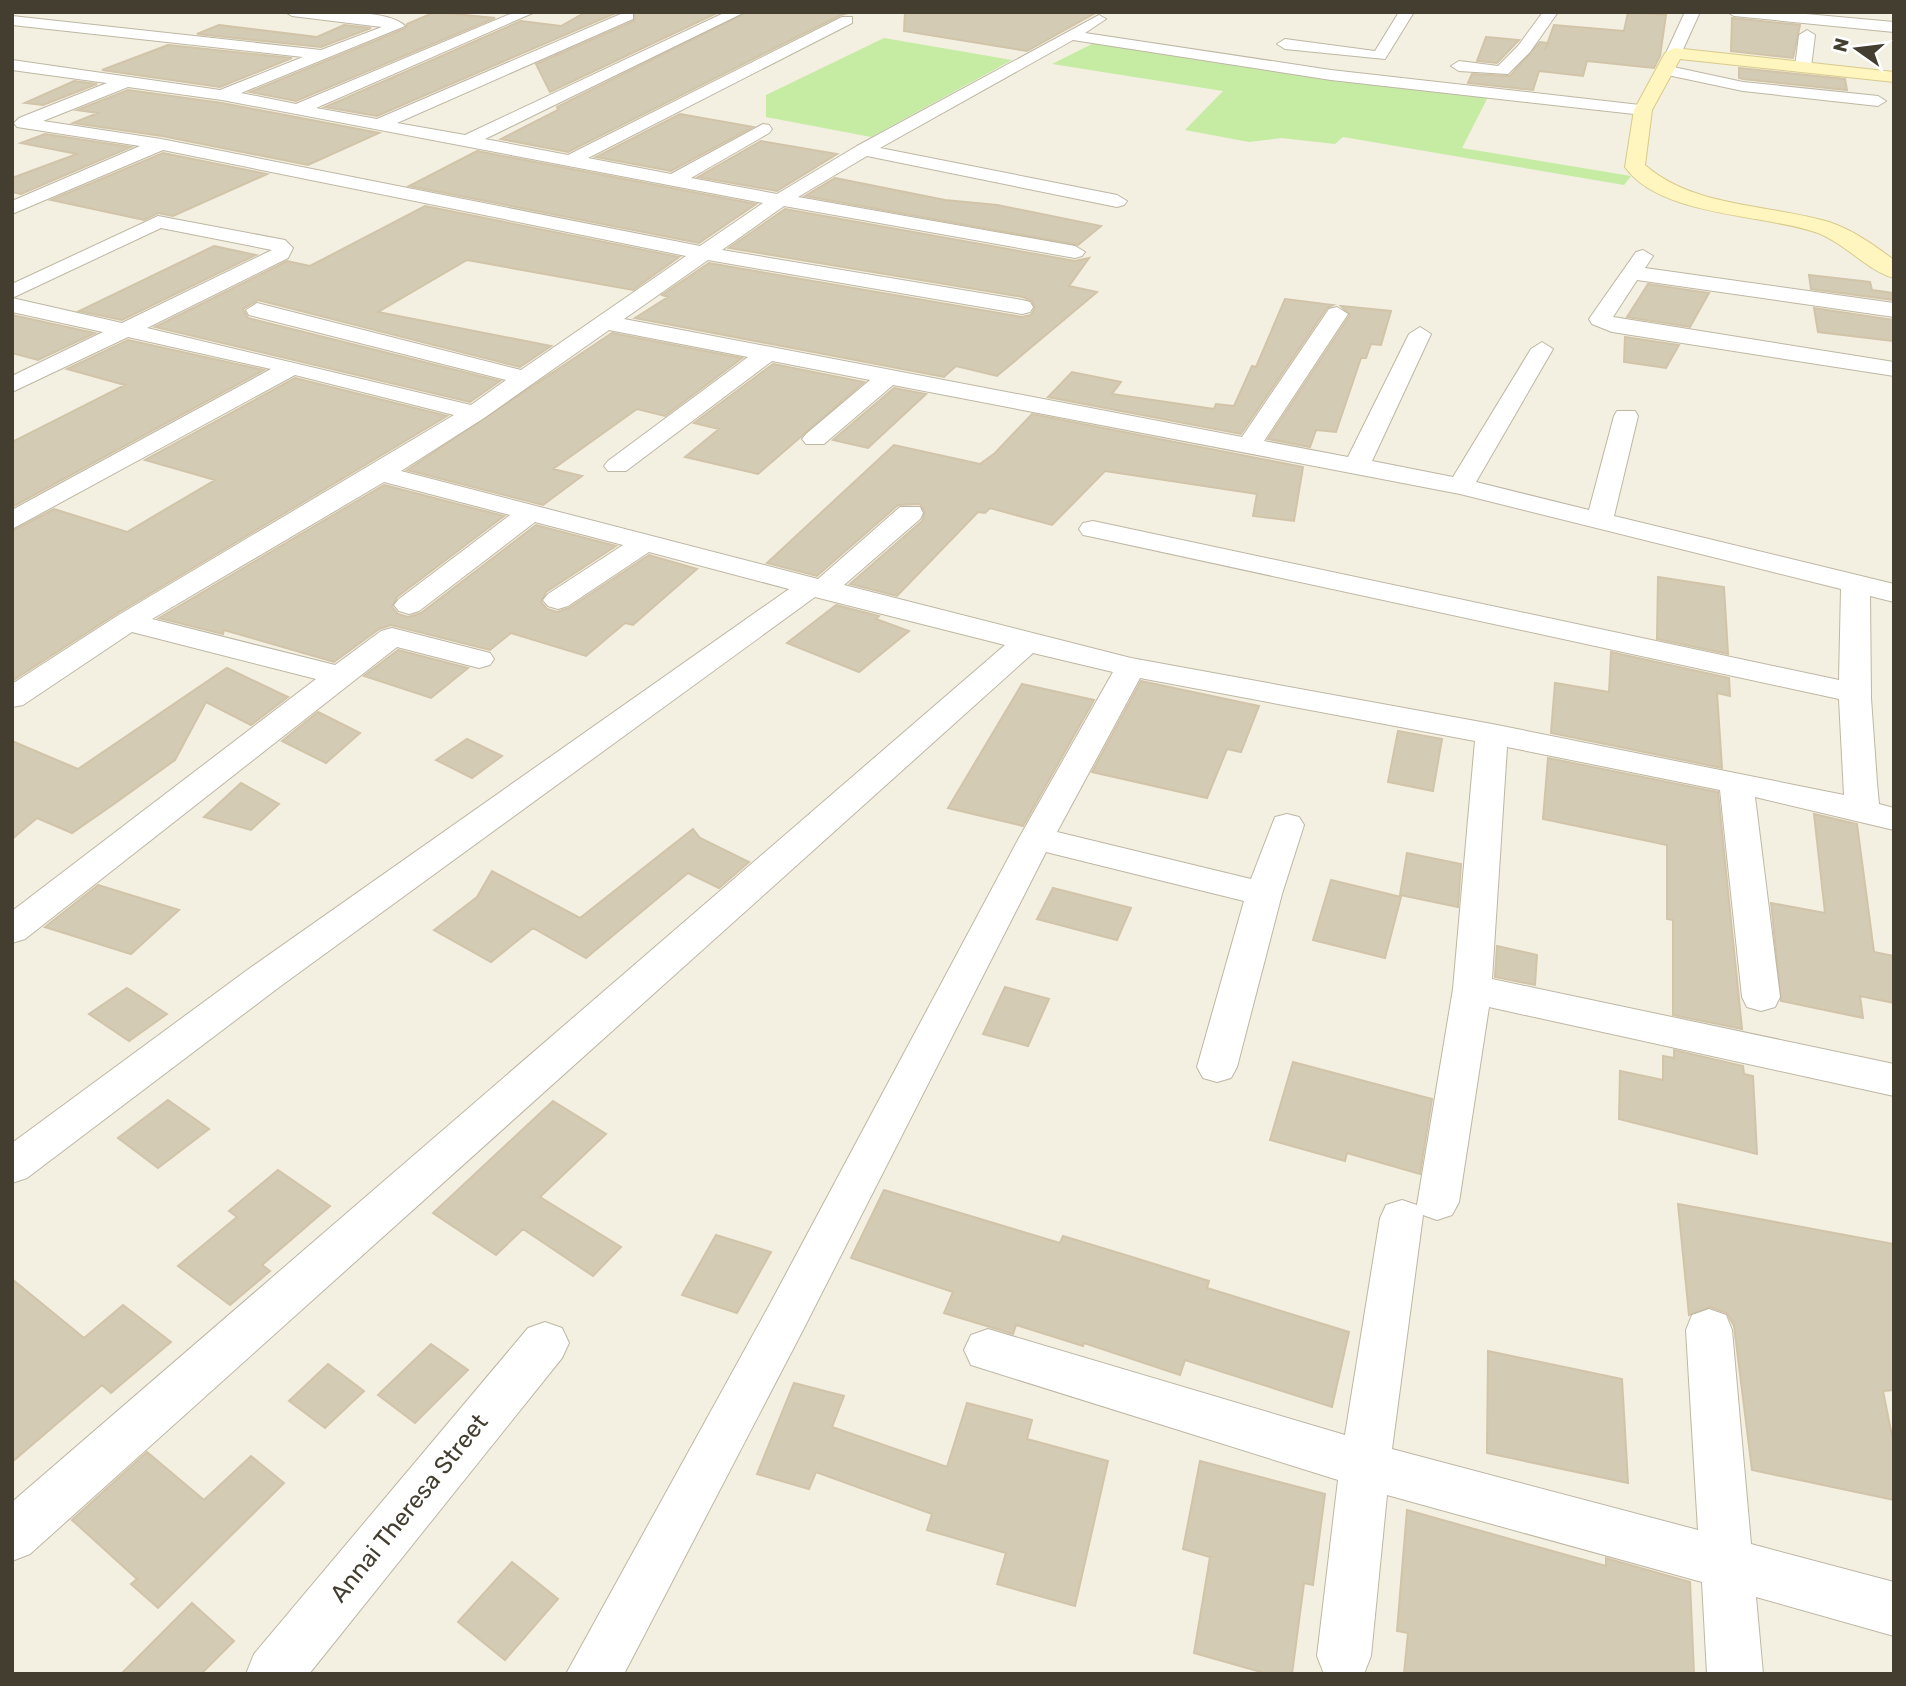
<svg xmlns="http://www.w3.org/2000/svg" width="1906" height="1686" font-family="Rubik,sans-serif">
  <style>
    .green { fill: #c6eca4 }
    .building { fill: #d4cbb5; stroke: #d1c4a8; stroke-width: 2 }
    .lines { fill: none; stroke-linecap: round; stroke-linejoin: round }
    .street-casing { stroke: #beb7a3; stroke-width: 2 }
    .secondary-casing { stroke: #d8ca8b; stroke-width: 2 }
    .street { fill: #fff; fill-rule: evenodd }
    .secondary { fill: #fff5bf; fill-rule: evenodd }
    .labels { text-anchor: middle; stroke-width: 7; stroke-linejoin: round; paint-order: stroke }
    .near-street-label { font-size: 24px; fill: #443e31; stroke: #fff }
  </style>
  <rect width="100%" height="100%" fill="#f3efe1"/>
  <!-- green -->
  <path class="green" d="M884 38 1012 60 871 137 766 117V95Z
    M1096 42 1489 95 1462 148 1631 176 1624 185 1343 137 1335 144 1281 138 1249 142 1185 130 1223 91 1052 64Z"/>
  <!-- building -->
  <path class="building" d="M435 12 495 18 296 101 250 92 406 28 407 24Z
    M586 12H618L377 116 325 107 521 21 561 26Z
    M635 12H719L550 92 536 64 634 21Z
    M747 12H852L841 15 568 152 501 139 558 110 557 107Z
    M905 12H1097L1027 51 904 31Z
    M1628 12 1666 15 1660 56 1654 68 1587 61 1583 76 1539 71 1533 90 1468 83 1472 74 1510 76 1540 42 1548 43 1545 50 1554 25 1624 31Z
    M1732 18 1800 25 1793 58 1731 51Z
    M219 25 317 37 344 25 371 28 321 47 197 34Z
    M1486 37 1519 40 1497 63 1477 61Z
    M168 45 292 58 220 87 102 70Z
    M1739 68 1845 79 1847 90 1743 79 1739 78Z
    M74 81 97 84 43 105 25 103Z
    M128 90 222 103 379 133 308 165 162 136 73 123 98 113 77 110Z
    M680 114 753 127 671 171 596 157Z
    M45 134 131 147 21 194 12 192V178L77 154 21 143Z
    M761 141 837 154 777 191 698 177Z
    M477 151 756 204 699 243 409 186Z
    M163 153 267 174 173 216 158 213 144 220 51 200Z
    M835 178 945 200 997 205 1101 226 1078 245 805 196Z
    M425 206 679 257 633 290 467 260 378 312 551 346 520 367 258 300 243 309 248 318 500 381 470 402 155 327 287 261 310 266Z
    M785 209 1075 261 1089 258 1069 286 1097 292 997 376 956 366 944 377 635 318 668 297 662 295 709 263 1022 317 1031 315 1035 308 1032 301 1023 297 729 248Z
    M214 246 256 255 122 320 79 311Z
    M1809 275 1870 282 1872 290 1894 293V300L1811 289Z
    M1648 284 1709 293 1690 327 1627 317Z
    M1285 299 1333 305 1327 308 1241 434 1048 397 1072 372 1121 382 1112 394 1214 409 1216 404 1234 406 1252 366 1256 367Z
    M1341 306 1391 311 1381 345 1371 344 1366 358H1361L1336 432 1316 430 1310 447 1268 439 1350 315Z
    M1814 308 1894 320V341L1818 332Z
    M12 315 95 333 38 360 12 353Z
    M612 333 742 358 665 416 637 409 553 469 582 476 543 505 407 470Z
    M1625 337 1679 345 1666 368 1624 362Z
    M128 340 264 370 12 507V442L125 385 67 369Z
    M773 364 864 382 758 474 685 457 719 429 694 423Z
    M295 378 447 416 116 614 12 681V531L54 509 127 532 215 480 145 460Z
    M894 388 926 394 868 448 833 440Z
    M1032 414 1303 467 1294 521 1253 516 1257 494 1105 471 1052 525 990 508 985 513 978 512 897 596 850 584 922 521 925 512 920 504 898 505 817 576 767 563 894 445 980 464 995 453Z
    M384 485 504 516 397 597 392 607 398 614 408 617 421 613 536 525 616 546 546 592 541 602 547 609 557 612 569 608 649 555 697 569 633 625 625 623 586 656 511 633 490 650 391 625 379 629 334 662 224 630 223 634 159 618Z
    M1658 577 1724 587 1728 654 1657 639Z
    M836 605 879 616 876 619 909 631 859 672 787 643Z
    M398 650 468 668 431 698 364 676Z
    M1611 652 1729 678 1730 696 1717 693 1722 768 1551 733 1555 683 1609 692Z
    M227 668 288 697 251 725 206 702 175 760 114 804 72 833 37 818 12 839V741L78 769Z
    M1141 681 1259 706 1241 752 1227 749 1207 798 1092 772Z
    M1022 684 1094 700 1023 826 948 808Z
    M318 712 360 733 326 763 282 741Z
    M1398 731 1442 739 1433 791 1388 782Z
    M467 739 502 756 472 778 436 760Z
    M1548 758 1718 792 1742 1029 1673 1015V920L1667 919V845L1543 819Z
    M241 783 279 804 251 830 204 817Z
    M1814 814 1857 824 1874 952 1894 956V1003L1860 996 1863 1018 1781 1001 1771 903 1825 913Z
    M693 829 700 838 749 862 719 888 688 873 586 958 533 928 491 962 434 930 477 897 492 871 580 918Z
    M1407 853 1461 864 1458 907 1400 895Z
    M1331 880 1401 897 1385 958 1313 940Z
    M98 885 179 910 131 954 45 927Z
    M1053 888 1131 908 1117 940 1037 919Z
    M1497 946 1537 955 1535 985 1495 977Z
    M1005 987 1049 999 1028 1046 983 1034Z
    M127 988 167 1014 129 1041 89 1014Z
    M1674 1050 1743 1066 1744 1074 1753 1076 1757 1154 1619 1119 1620 1071 1663 1080V1056L1674 1058Z
    M1293 1062 1432 1099 1420 1174 1347 1153 1345 1161 1270 1140Z
    M168 1100 209 1129 158 1168 118 1138Z
    M553 1101 606 1134 540 1197 621 1247 593 1276 523 1229 496 1255 433 1213Z
    M278 1170 330 1206 262 1265 270 1271 230 1305 178 1266 237 1217 229 1211Z
    M884 1190 1060 1243 1063 1236 1132 1257 1209 1281 1207 1288 1349 1332 1332 1407 1185 1360 1180 1375 1084 1343 1083 1346 1016 1325 1013 1334 944 1313 953 1292 851 1258Z
    M1678 1204 1894 1244V1390L1883 1391 1894 1446V1500L1752 1470 1734 1326 1727 1313 1710 1307 1689 1315Z
    M716 1235 771 1252 737 1313 682 1295Z
    M12 1279 84 1338 123 1305 171 1342 111 1393 102 1385 12 1462Z
    M431 1344 468 1370 415 1423 378 1395Z
    M1488 1351 1622 1379 1628 1483 1487 1453Z
    M328 1364 364 1391 325 1428 289 1401Z
    M794 1383 844 1396 832 1427 947 1467 967 1403 1032 1420 1027 1439 1108 1461 1075 1606 997 1584 1006 1553 927 1530 932 1514 816 1472 809 1489 757 1474Z
    M147 1452 204 1500 251 1456 284 1483 158 1608 131 1584 137 1579 72 1520Z
    M1200 1461 1325 1494 1313 1585 1304 1583 1292 1674H1268L1194 1653 1210 1557 1183 1549Z
    M1407 1510 1606 1566V1558L1690 1582 1694 1674H1404L1408 1633 1397 1631Z
    M512 1562 558 1599 505 1660 458 1622Z
    M192 1603 234 1641 201 1674H121Z"/>
  <g class="lines">
    <!-- street casing -->
    <g class="street-casing">
      <path id="street" d="M285 12C310 12 388 8 405 26L241 93 296 104 515 12H535L316 108 377 119 623 13H633V19L397 123 465 135 726 12H745L485 139 568 155 842 17H852V23L588 158 671 174 763 124 769 125 772 129 769 133 691 178 777 194 857 146 1099 15 1106 19 1085 33 1331 70 1649 106 1652 110 1649 114 1643 115 1331 80 1073 40 880 148 1117 195 1127 201 1124 205 1117 207 867 156 798 197 1075 246 1085 252 1082 256 1075 258 784 206 722 250 1022 300 1030 302 1033 307 1030 312 1022 314 708 260 624 319 1242 437 1329 309 1337 307 1348 314 1264 441 1348 457 1409 334 1420 327 1431 334 1372 461 1453 477 1531 349 1542 342 1553 349 1476 482 1589 510 1614 416 1617 411H1635L1638 416 1614 516 1894 584V602L1870 596 1871 698 1877 783 1879 804 1894 808V830L1755 797 1780 997 1775 1007 1761 1011 1747 1007 1742 997 1720 790 1507 747 1492 979 1894 1064V1096L1489 1007 1459 1202 1452 1215 1437 1220 1423 1215 1392 1449 1698 1530 1686 1330 1692 1315 1709 1309 1726 1315 1732 1330 1751 1544 1894 1582V1636L1756 1597 1763 1674H1707L1702 1582 1387 1495 1371 1656 1364 1674H1324L1317 1656 1338 1480 971 1365 964 1350 971 1335 988 1329 1345 1435 1380 1218 1386 1205 1402 1200 1417 1205 1453 989 1475 741 1140 678 1057 832 1251 879 1275 817 1287 814 1299 817 1304 825 1282 894 1237 1067 1231 1078 1217 1082 1203 1078 1197 1067 1244 901 1046 852 803 1330 624 1674H566L771 1302 1019 838 1113 672 1033 653 30 1554 12 1561V1502L1005 645 815 597 278 988 27 1178 12 1183V1143L250 968 789 589 649 552 568 606 558 609 548 606 543 600 548 594 623 545 535 522 419 611 409 614 399 611 394 605 399 599 510 515 384 482 152 619 335 665 381 631 392 628 490 653 494 659 490 665 479 668 397 647 25 939 12 943V911L316 679 132 632 23 705 12 707V684L117 616 454 415 295 375 12 529V510L271 369 128 337 12 392V376L103 332 12 312V298L122 323 272 250 161 228 12 298V284L158 216 285 240 293 248 288 258 147 328 471 405 506 380 249 315 246 310 257 303 521 370 686 256 163 150 12 214V201L140 146 17 127 14 123 19 118 107 83 12 70V60L220 90 303 57 12 25V16L321 50 382 27 292 16ZM128 87 222 100 763 203 700 246 161 139 43 121ZM609 330 748 357 608 461 604 466 608 471H626L772 361 870 380 806 434 802 439 806 444H824L893 385 1460 494 1841 589 1839 680 1093 521 1083 523 1079 529 1083 535 1093 537 1839 699 1844 795 1492 724 1131 658 844 585 920 519 923 513 920 507H900L818 579 401 471 484 418Z
        M1399 12H1414L1385 59 1285 49 1277 44 1285 39 1375 51Z
        M1543 12H1558L1530 52 1508 74 1459 71 1451 66 1459 61 1498 66 1518 46Z
        M1685 12H1700L1680 56H1668L1666 53Z
        M1727 12H1784L1894 22V32L1734 16Z
        M1807 30 1815 35 1811 67 1803 72 1795 67 1799 35Z
        M1664 65 1743 82 1878 96 1886 101 1878 106 1743 91 1658 73V67Z
        M1643 250 1653 256 1645 268 1894 303V317L1637 280 1613 317 1894 362V376L1612 332 1592 324 1589 319 1636 252Z
        M545 1322 562 1328 569 1343 562 1358 309 1674H246L254 1654 528 1328Z"/>
    </g>
    <!-- secondary casing -->
    <g class="secondary-casing">
      <path id="secondary" d="M1674 48 1894 72V82L1680 59 1652 110 1645 165C1694 208 1769 204 1829 222 1853 230 1874 245 1894 260V278C1869 272 1844 242 1815 232 1762 214 1659 216 1625 167L1634 110 1665 53Z"/>
    </g>
    <!-- street -->
    <use href="#street" class="street"/>
    <!-- secondary -->
    <use href="#secondary" class="secondary"/>
  </g>
  <g class="labels">
    <!-- near-street labels -->
    <g class="near-street-label">
      <text transform="translate(409 1508) rotate(-51)" y="8">Annai Theresa Street</text>
    </g>
  </g>
  <!-- border -->
  <rect width="1906" height="1686" fill="none" stroke="#443e31" stroke-width="28"/>
  <!-- north arrow -->
  <g transform="translate(1857 49) rotate(284)" stroke="#ffffff" stroke-width="5" paint-order="stroke">
  <path d="M0-5L12 26L0 18L-12 26Z" fill="#443e31"/>
  <text y="-10" font-size="19" font-weight="bold" text-anchor="middle" fill="#443e31">N</text>
  </g>
</svg>
